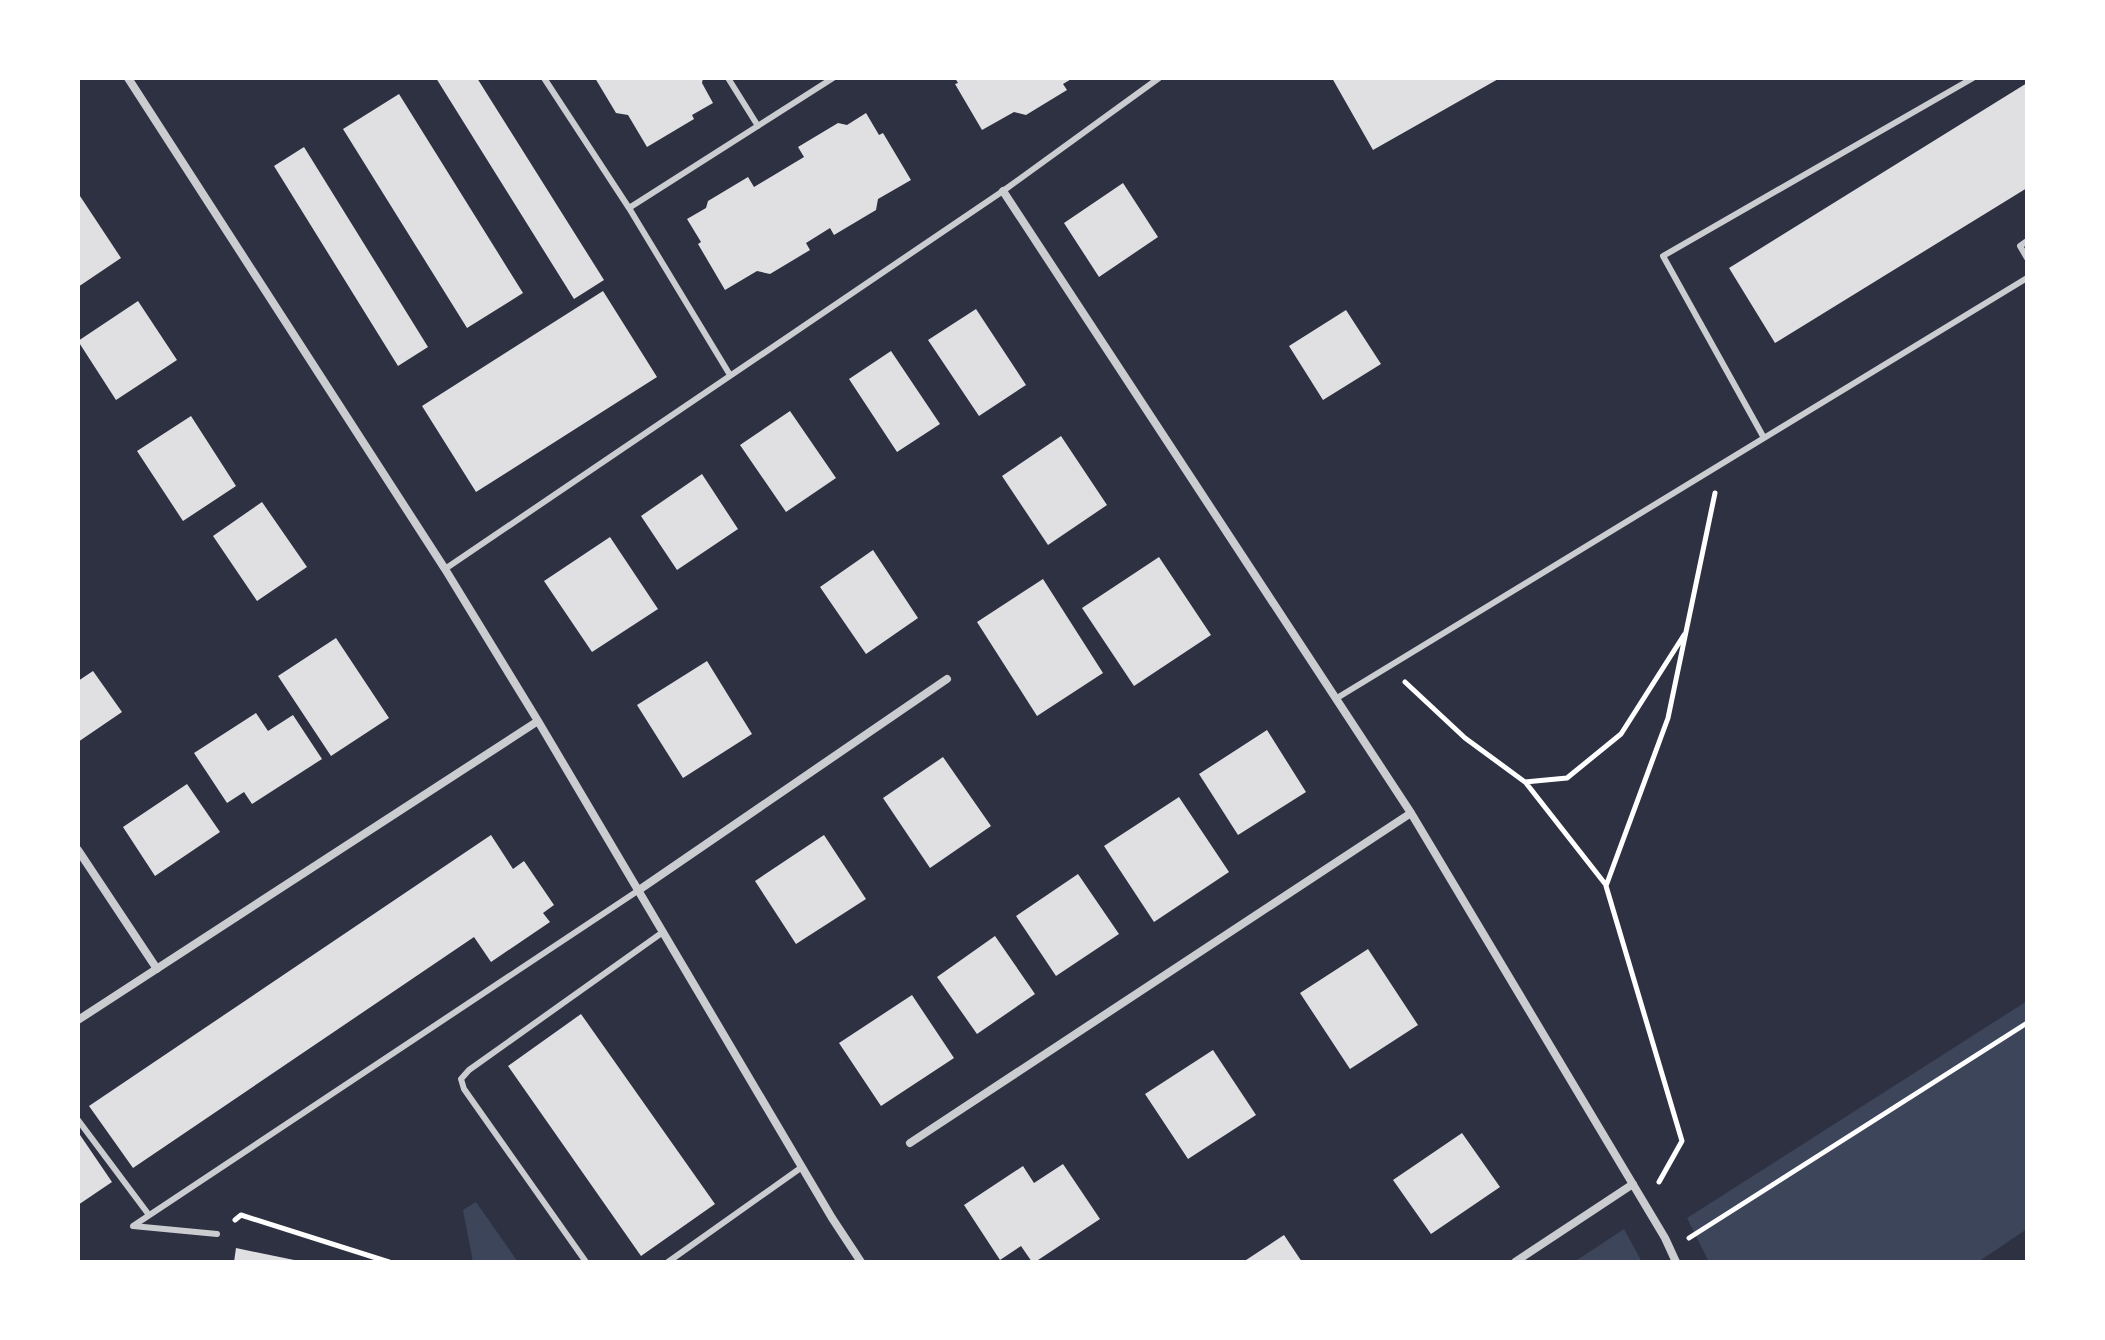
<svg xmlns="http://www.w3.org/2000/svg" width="2105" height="1340" font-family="Mulish,sans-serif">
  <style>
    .green { fill: #3c4559 }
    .building { fill: #e0e0e3 }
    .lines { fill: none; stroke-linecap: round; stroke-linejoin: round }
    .path { stroke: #fff; stroke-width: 5 }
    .service { stroke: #caccd0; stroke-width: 6 }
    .minor { stroke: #caccd0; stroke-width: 8 }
  </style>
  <rect width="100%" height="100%" fill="#2d3142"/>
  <!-- green -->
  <path class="green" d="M2027 1001V1229L1978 1262H1709L1687 1218Z
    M476 1202 518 1262H473L463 1210Z
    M1624 1229 1642 1262H1574Z"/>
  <!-- building -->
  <path class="building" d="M436 78H477L604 280 574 299Z
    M595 78H703L702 83 713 103 692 115 694 119 647 147 628 115 616 113Z
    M955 78H1073L1063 84 1067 90 1026 115 1014 112 982 130 955 84 958 83Z
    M1332 78H1500L1373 150Z
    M2027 83V188L1775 343 1729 268Z
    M399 94 523 293 467 328 343 129Z
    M866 113 879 135 883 133 911 180 878 199 876 210 834 235 830 228 806 243 810 250 770 274 757 271 725 290 698 244 701 242 687 219 706 208 708 201 748 177 754 187 804 157 798 147 838 123 847 125Z
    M304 147 428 347 398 366 274 166Z
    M1123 183 1158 237 1099 277 1064 223Z
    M78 193 121 258 78 287Z
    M603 291 657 377 476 492 422 406Z
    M138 301 177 360 116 400 78 341Z
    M976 309 1026 385 979 416 928 340Z
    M1346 310 1381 364 1323 400 1289 346Z
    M891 351 940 424 897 452 849 379Z
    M790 411 836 478 786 512 740 445Z
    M191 416 236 486 183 521 137 451Z
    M1061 436 1107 505 1048 545 1002 476Z
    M702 474 738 529 677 570 641 516Z
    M262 502 307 567 257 601 213 536Z
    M610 537 658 609 592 652 544 581Z
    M873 550 918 618 866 654 820 587Z
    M1159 557 1211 635 1134 686 1082 608Z
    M1043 579 1103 673 1037 716 977 622Z
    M336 638 389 718 331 756 278 676Z
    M707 661 752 734 683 778 637 705Z
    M93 671 122 712 78 742V681Z
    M256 713 268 731 293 715 322 759 252 804 244 792 227 803 194 753Z
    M1267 730 1306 792 1238 835 1199 774Z
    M943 757 991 826 930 868 883 798Z
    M187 784 220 832 155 876 123 827Z
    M1179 797 1229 872 1154 922 1104 846Z
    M491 835 513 869 524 861 554 905 543 913 550 922 491 962 474 937 133 1168 89 1106Z
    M824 835 866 899 796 944 755 881Z
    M1078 874 1119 934 1056 976 1016 916Z
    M995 936 1035 994 977 1034 937 977Z
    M1368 949 1418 1025 1350 1069 1300 993Z
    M912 995 954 1058 881 1106 839 1043Z
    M581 1014 715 1204 641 1256 508 1066Z
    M1213 1050 1256 1115 1188 1159 1145 1094Z
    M78 1132 112 1182 78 1205Z
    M1462 1133 1500 1187 1431 1234 1393 1180Z
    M1063 1164 1100 1219 1035 1262H1032L1021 1246 1000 1260 964 1205 1023 1166 1034 1183Z
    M1284 1235 1302 1262H1243Z
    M236 1248 299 1261V1262H234Z"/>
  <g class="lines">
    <!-- path -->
    <path class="path" d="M1405 682 1465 738 1525 782 1567 778 1621 734 1684 635
      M1526 783 1606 885
      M1659 1182 1682 1141 1606 886 1668 718 1715 493
      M235 1220 241 1215 389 1262
      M1689 1238 2027 1023"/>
    <!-- service -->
    <path class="service" d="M544 78 629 208
      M728 78 758 126
      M2027 241 2020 246 2027 258
      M730 375 629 208 833 78
      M1764 438 1663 256 1973 78
      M445 569 1003 191 1159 78
      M1337 698 2027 278
      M78 1120 149 1215
      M217 1234 133 1226 639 890
      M586 1262 464 1089 461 1079 469 1070 663 932
      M668 1262 802 1167"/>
    <!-- minor -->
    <path class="minor" d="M128 78 445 569 538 721 832 1218 861 1262
      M1003 191 1411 813 1665 1238 1676 1262
      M78 850 157 969
      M639 890 947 679
      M78 1020 538 721
      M910 1143 1411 813
      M1515 1262 1633 1184"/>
  </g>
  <!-- border -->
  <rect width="2105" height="1340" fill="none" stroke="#ffffff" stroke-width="160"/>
</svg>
